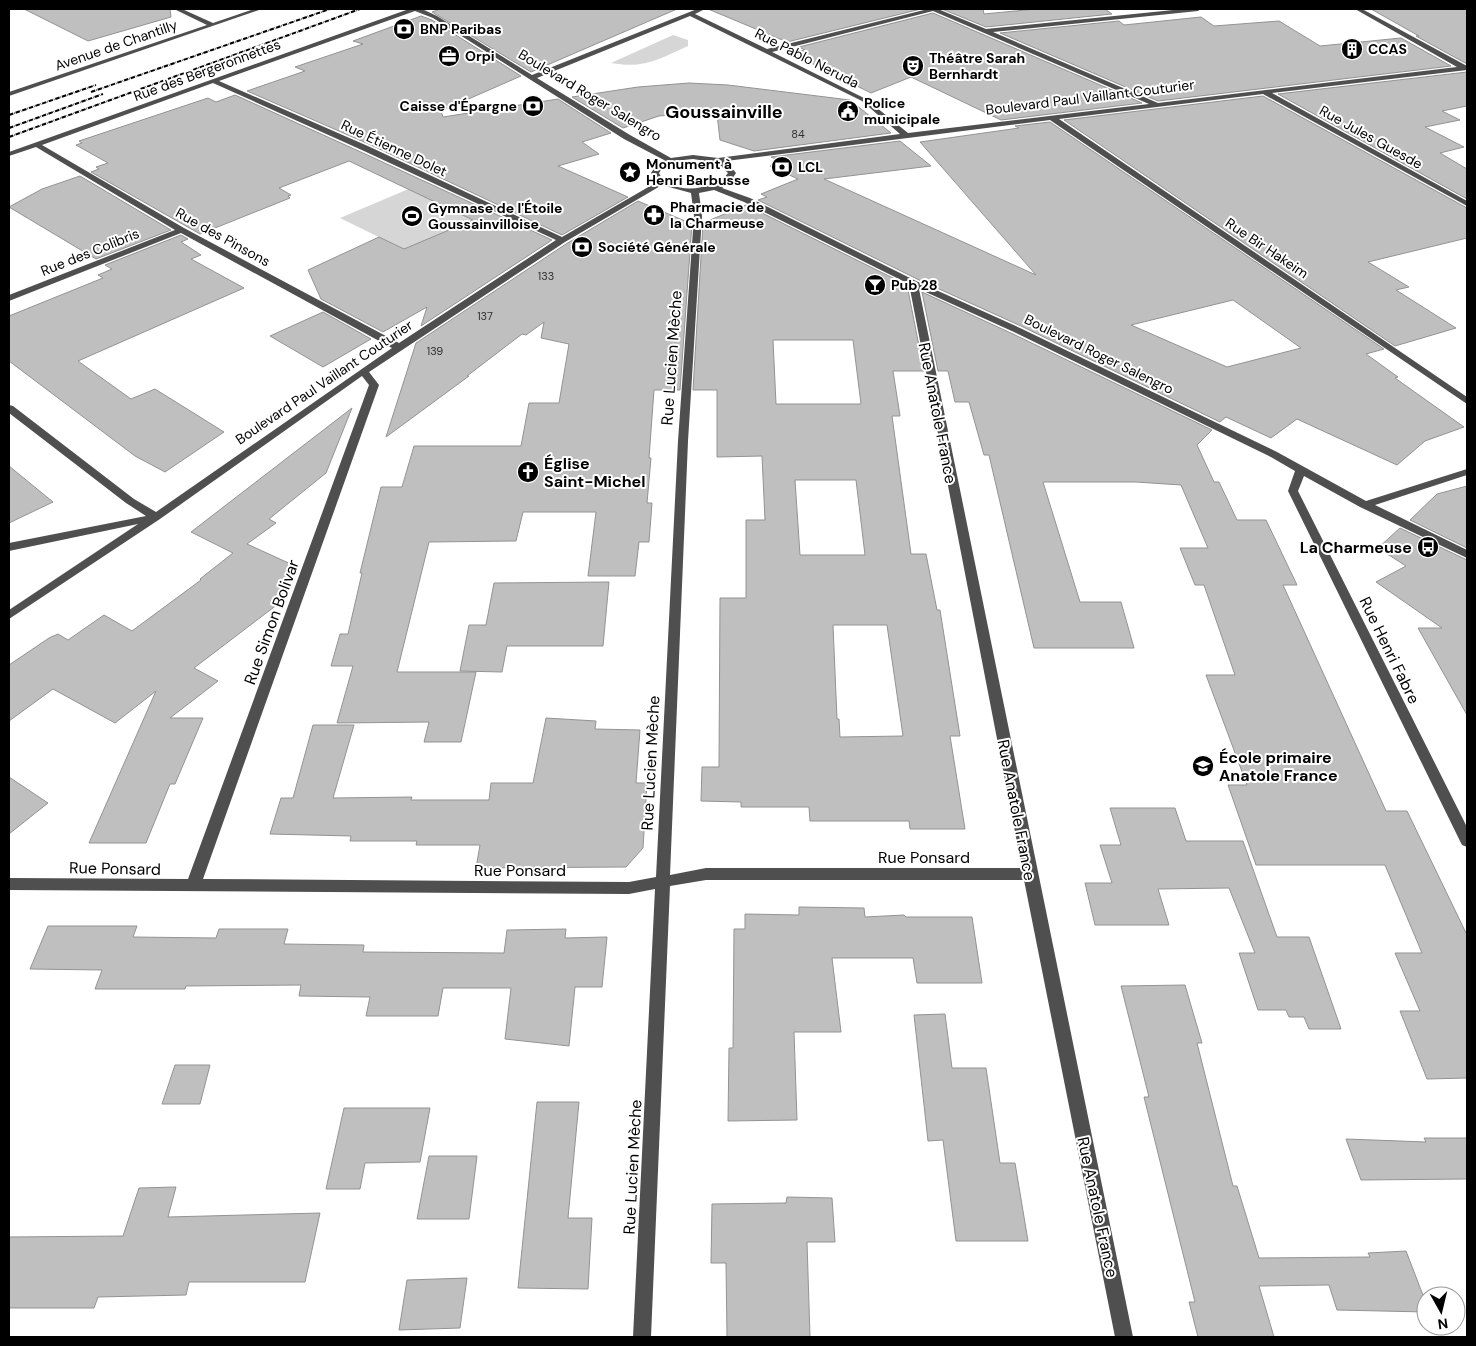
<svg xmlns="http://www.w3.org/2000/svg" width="1476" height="1346" font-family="'DM Sans',sans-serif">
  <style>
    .green { fill: #d6d6d6 }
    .building { fill: #bfbfbf; stroke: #939393; fill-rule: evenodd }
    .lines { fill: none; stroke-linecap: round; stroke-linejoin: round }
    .minor { fill: #4f4f4f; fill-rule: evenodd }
    .rail { stroke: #000; stroke-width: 2; stroke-dasharray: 4.5 1 0.5 1; stroke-linecap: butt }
    .labels { text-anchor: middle; stroke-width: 4; stroke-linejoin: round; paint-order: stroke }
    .far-number-label { font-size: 11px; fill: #303030 }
    .far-poi-label { font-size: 14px; font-weight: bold; fill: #000; stroke: #fff; text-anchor: start }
    .far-street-label { font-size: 14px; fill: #000; stroke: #fff }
    .street-label { font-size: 16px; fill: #000; stroke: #fff }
    .poi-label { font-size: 16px; font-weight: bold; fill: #000; stroke: #fff; text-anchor: start }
    .far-district-label { font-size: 18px; font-weight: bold; fill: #000; stroke: #fff }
  </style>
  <rect width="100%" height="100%" fill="#fff"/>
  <!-- green -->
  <path class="green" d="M673 35 688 40V46C659 59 645 69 611 63Z
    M418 185 483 215 405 250 340 218Z"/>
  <!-- building -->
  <path class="building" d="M24 9H170L171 17 88 41Z
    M440 9H677L531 72 432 12Z
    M708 9H921L787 42Z
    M942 9H983L984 14 1036 9H1105L1112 14 986 27Z
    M1371 9H1467V64L1416 36H1419Z
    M933 13 1142 103 1001 120 911 77 871 93 791 53 805 50 799 47Z
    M421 16 432 20 521 76 441 111 443 117 558 99 611 133 582 142 599 154 558 166 628 197 562 235 371 145 247 91 305 71 295 67 363 44 353 41Z
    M1201 17 1214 26 1279 21 1320 46 1401 38 1451 66 1158 101 1000 33 1119 21 1124 25Z
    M1467 72V106L1442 111 1460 120 1425 127 1464 147 1440 153 1467 169V199L1278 94Z
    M689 83 728 85 850 100 891 133 754 151 720 140 717 114H682L659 116 623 128 572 97 638 87Z
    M235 95 363 153 552 240 421 326 427 307 383 332 321 299 308 270 379 237 404 249 473 220 349 161 279 188 291 195 288 196 290 198 200 234 91 172 99 169 96 167 108 163 76 145 82 143 79 141 208 98 216 102Z
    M1263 96 1467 208V238L1368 262 1409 287 1396 290 1456 328 1395 346 1064 120Z
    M1050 122 1384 349 1366 354 1398 377 1395 378 1464 427 1425 441 1397 465 1297 419 1271 438 1226 417 1220 422 1021 326 917 279 758 200 767 197 761 194 798 179 770 166 780 161 771 157 900 141 931 166 824 179 1036 275 920 142 1019 128 1015 126ZM1233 300 1301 348 1227 367 1131 325Z
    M80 176 171 230 96 259 9 207 42 189Z
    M638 201 692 224 680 390H654L649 458H651L647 503H652L649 542H639L635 576H588L596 512H523L516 541 429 542 397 672H476L461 742H424L429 722 337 723 353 666H331L340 634H348L362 573H360L381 487H402L414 446H521L529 403H559L569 344 541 338 544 322 526 335 522 334 467 376H469L386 437 416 343 566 244Z
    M746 205 907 285 924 371H893L900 416H892L911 554H926L937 610H940L960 736H950L965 829H910L909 821H810L809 807H741V802L701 801 702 767H719L720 598H746V520H765L762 456 717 457V390H693L703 223ZM773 340H853L861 404H776ZM795 480H856L865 555H800ZM833 625H887L903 736 840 737 839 719H837Z
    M181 235 188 239 181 242 201 255 191 259 244 288 78 361 131 399 155 389 224 432 165 472 135 456 9 361V316L103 278 98 275 112 269 105 265Z
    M922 292 1013 334 1212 430 1197 445 1214 482H1219L1237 520H1266L1297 585H1283L1386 811H1407L1467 935V1078L1427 1079 1400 1011H1420L1395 953H1422L1385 865H1256L1228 785H1247L1206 675H1235L1204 585H1195L1180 548H1208L1181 485 1136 482H1043L1080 602H1121L1134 648H1034L989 455H984L969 402H955L948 371H938Z
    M323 312 371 339 323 367 270 336Z
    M352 408 326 473 269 519 276 523 247 544 293 565 278 604 194 668 218 681 170 718H203L175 784H170L146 843H89L156 691 115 723 53 689 9 721V665L49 638 58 634 68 640 104 615 132 631 201 580 200 579 233 553 191 532Z
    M9 466 53 502 9 523Z
    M1467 486V548L1410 520 1437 494Z
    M1400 528 1467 560V715L1418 628H1442L1376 582 1406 566 1378 548Z
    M609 582 603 646H507L502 672 460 671 469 625H486L494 583Z
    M546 718 596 721 595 729 640 730 636 783H647L643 848 626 867 476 868 480 845H416L417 841H350L351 836 270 834 281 798H293L313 725H354L333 798 412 797 411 800H489L491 783H533Z
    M9 777 48 803 9 834Z
    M1110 808H1175L1186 841H1243L1277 937H1309L1341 1029H1309L1304 1017H1289L1286 1010H1258L1239 953H1255L1229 888 1158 889 1169 925H1095L1085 883H1112L1100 845H1121Z
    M799 907 864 908 865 917 904 915 906 917H972L982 983H917L913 958H832L841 1032H794L797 1120 728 1121 729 1048H733L734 929H745V914L799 915Z
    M48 926H137L133 937 216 938 219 929H288L284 944 364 945 363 952 504 953 507 930 566 929 565 938 607 937 602 987H575L569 1046 505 1039 511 988H443L438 1016H366L370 997 299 996 301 985 186 986 185 989H95L102 970 30 969Z
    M1185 985 1202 1043H1197L1233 1186H1237L1259 1258 1370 1257 1368 1253 1406 1251 1426 1303V1312L1337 1310 1329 1285 1259 1286 1274 1337H1198L1189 1302H1195L1144 1097H1149L1121 986Z
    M945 1014 952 1068H986L1000 1163H1015L1028 1241H956L943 1140 928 1141 914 1015Z
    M175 1065H210L200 1104H162Z
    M537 1102H579L568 1218H592L588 1289 518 1288Z
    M344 1108H430L420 1162 365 1163 360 1189H326Z
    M1424 1138H1467V1179L1361 1180 1346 1139 1426 1142Z
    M429 1156H477L469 1219H417Z
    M176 1187 168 1217 320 1213 305 1282H189L186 1295 98 1297 94 1308H9V1237L123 1236 139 1188Z
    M787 1197 832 1198 835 1242H807L810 1337H727L726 1263H711L712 1204 786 1203Z
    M467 1278 460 1328 399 1330 407 1280Z"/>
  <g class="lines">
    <!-- minor -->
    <path class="minor" d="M174 9H182L213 23 254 9H262L9 96V92L207 25Z
      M409 9H422L437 16 532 75 697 9H705L695 14 767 49 928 9H938L986 29 1183 9H1201L1198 11 993 32 1158 103 1457 67 1355 9H1362L1467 66V70L1272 93 1467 201V206L1263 94 1059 119 1467 397V404L1050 120 726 161 736 173 730 182 722 188 750 198 916 281 1020 328 1277 452 1366 501 1467 469V475L1375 505 1467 550V558L1360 507 1304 476 1298 491 1467 827V847L1462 845 1460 841 1288 491 1295 471 1269 456 1014 332 919 289 1133 1337H1115L1024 880H706L670 886 651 1337H633L655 889 629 894 9 890V878L188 879 369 385 362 376 160 519 9 619V610L138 524 9 551V543L146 516 126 503 9 413V405L13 406 134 499 156 512 392 348 181 233 9 301V295L175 230 36 147 9 156V152ZM415 11 433 18 624 139 664 160 655 167 651 173 657 182 562 237 370 147 219 81ZM933 11 1149 104 908 133 866 99 772 52ZM690 16 862 101 900 134 718 158 693 155 671 158 630 135 537 78ZM213 83 364 151 556 240 399 343 184 228 42 145ZM693 159 718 163 728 173C716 191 668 196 659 173 667 161 680 160 693 159ZM662 185 691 193 694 216 678 441 656 877 629 882 203 879 379 385 369 372 565 242ZM714 190 744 202 909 284 1022 868H706L670 875 688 441 702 216 699 193Z"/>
    <!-- rail -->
    <path class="rail" d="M91 92 330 9
      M9 115 96 85
      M9 128 103 94
      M9 137 360 9"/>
  </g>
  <!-- icons -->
  <defs>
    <g id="bank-disc" transform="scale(1.125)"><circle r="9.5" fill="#000" stroke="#fff"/><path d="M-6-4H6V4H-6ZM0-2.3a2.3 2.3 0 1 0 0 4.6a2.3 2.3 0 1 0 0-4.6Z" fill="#fff"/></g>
    <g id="building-disc" transform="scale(1.125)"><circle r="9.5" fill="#000" stroke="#fff"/><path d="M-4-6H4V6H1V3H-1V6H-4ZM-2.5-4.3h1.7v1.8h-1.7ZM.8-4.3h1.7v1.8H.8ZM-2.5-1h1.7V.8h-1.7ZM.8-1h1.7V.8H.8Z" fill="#fff"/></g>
    <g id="office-disc" transform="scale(1.125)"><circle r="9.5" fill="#000" stroke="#fff"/><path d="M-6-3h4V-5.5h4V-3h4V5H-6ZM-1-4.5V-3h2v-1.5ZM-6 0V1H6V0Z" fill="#fff"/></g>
    <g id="theatre-disc" transform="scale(1.125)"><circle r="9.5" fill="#000" stroke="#fff"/><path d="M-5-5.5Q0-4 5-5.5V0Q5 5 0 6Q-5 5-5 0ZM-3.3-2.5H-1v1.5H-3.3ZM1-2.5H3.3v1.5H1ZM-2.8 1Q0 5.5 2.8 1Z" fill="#fff"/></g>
    <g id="civic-disc" transform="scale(1.125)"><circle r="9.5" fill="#000" stroke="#fff"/><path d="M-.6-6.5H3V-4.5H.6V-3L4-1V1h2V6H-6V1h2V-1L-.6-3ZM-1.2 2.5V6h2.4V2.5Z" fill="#fff"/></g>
    <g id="sight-disc" transform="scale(1.125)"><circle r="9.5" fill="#000" stroke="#fff"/><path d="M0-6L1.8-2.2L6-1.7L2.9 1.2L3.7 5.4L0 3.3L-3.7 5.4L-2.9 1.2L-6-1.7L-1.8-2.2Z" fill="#fff"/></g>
    <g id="pharmacy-disc" transform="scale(1.125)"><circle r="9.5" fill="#000" stroke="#fff"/><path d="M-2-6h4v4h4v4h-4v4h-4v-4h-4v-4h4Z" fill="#fff"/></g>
    <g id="stadium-disc" transform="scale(1.125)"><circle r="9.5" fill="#000" stroke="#fff"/><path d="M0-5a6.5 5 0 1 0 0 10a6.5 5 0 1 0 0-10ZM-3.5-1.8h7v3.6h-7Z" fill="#fff"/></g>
    <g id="bar-disc" transform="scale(1.125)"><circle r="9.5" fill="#000" stroke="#fff"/><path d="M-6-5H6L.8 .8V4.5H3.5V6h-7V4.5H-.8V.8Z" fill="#fff"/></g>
    <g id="church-disc" transform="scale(1.125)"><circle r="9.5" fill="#000" stroke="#fff"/><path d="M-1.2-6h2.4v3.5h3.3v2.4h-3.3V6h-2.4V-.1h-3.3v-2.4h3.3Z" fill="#fff"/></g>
    <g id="bus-disc" transform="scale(1.125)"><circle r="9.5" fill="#000" stroke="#fff"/><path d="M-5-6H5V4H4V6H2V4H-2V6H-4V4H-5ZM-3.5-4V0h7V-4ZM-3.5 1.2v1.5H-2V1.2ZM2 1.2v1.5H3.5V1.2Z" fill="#fff"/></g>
    <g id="school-disc" transform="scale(1.125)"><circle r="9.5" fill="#000" stroke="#fff"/><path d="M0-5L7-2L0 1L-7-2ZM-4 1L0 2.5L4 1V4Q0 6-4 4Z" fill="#fff"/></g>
  </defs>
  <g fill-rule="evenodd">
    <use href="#bank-disc" x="404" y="29"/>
    <use href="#building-disc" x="1352" y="49"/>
    <use href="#office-disc" x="449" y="56"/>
    <use href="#theatre-disc" x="913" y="66"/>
    <use href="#bank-disc" x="533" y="106"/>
    <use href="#civic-disc" x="848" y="111"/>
    <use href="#bank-disc" x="782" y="167"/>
    <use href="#sight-disc" x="630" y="172"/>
    <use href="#pharmacy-disc" x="654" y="215"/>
    <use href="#stadium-disc" x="412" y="216"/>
    <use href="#bank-disc" x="582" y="247"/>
    <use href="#bar-disc" x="875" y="285"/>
    <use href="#church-disc" x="528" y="472"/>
    <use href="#bus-disc" x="1428" y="547"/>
    <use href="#school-disc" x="1203" y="766"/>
  </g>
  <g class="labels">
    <!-- far-number labels -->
    <g class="far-number-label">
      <text x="798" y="138">84</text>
      <text x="546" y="280">133</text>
      <text x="485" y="320">137</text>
      <text x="435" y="355">139</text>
    </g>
    <!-- far-poi labels -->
    <g class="far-poi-label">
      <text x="420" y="34">BNP Paribas</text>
      <text x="1368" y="54">CCAS</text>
      <text x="465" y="61">Orpi</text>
      <text x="929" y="63">Théâtre Sarah<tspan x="929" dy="16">Bernhardt</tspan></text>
      <text x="864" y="108">Police<tspan x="864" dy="16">municipale</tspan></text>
      <text x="517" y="111" text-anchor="end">Caisse d'Épargne</text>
      <text x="646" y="169">Monument à<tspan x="646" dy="16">Henri Barbusse</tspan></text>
      <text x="798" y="172">LCL</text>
      <text x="670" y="212">Pharmacie de<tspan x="670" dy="16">la Charmeuse</tspan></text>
      <text x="428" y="213">Gymnase de l'Étoile<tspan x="428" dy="16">Goussainvilloise</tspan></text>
      <text x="598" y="252">Société Générale</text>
      <text x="891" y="290">Pub 28</text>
    </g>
    <!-- far-street labels -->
    <g class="far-street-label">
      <text transform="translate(116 45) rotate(-19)" y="5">Avenue de Chantilly</text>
      <text transform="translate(807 58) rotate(27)" y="5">Rue Pablo Neruda</text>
      <text transform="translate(207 70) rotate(-20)" y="5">Rue des Bergeronnettes</text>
      <text transform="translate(590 95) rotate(31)" y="5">Boulevard Roger Salengro</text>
      <text transform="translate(1090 97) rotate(-7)" y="5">Boulevard Paul Vaillant Couturier</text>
      <text transform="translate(1371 137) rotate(29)" y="5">Rue Jules Guesde</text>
      <text transform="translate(394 148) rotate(25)" y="5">Rue Étienne Dolet</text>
      <text transform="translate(223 237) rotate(29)" y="5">Rue des Pinsons</text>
      <text transform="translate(1267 248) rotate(34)" y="5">Rue Bir Hakeim</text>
      <text transform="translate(90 252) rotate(-22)" y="5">Rue des Colibris</text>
      <text transform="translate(1099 354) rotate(26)" y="5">Boulevard Roger Salengro</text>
      <text transform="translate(324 382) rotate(-34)" y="5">Boulevard Paul Vaillant Couturier</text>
    </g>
    <!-- street labels -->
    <g class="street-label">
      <text transform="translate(671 358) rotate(-86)" y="6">Rue Lucien Mèche</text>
      <text transform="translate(938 413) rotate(79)" y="6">Rue Anatole France</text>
      <text transform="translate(271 622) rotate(-70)" y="6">Rue Simon Bolivar</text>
      <text transform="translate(1390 650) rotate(64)" y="6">Rue Henri Fabre</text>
      <text transform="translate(650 763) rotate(-87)" y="6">Rue Lucien Mèche</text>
      <text transform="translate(1017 810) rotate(79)" y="6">Rue Anatole France</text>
      <text x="924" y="863">Rue Ponsard</text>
      <text transform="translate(115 868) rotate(1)" y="6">Rue Ponsard</text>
      <text x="520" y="876">Rue Ponsard</text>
      <text transform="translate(632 1167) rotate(-87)" y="6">Rue Lucien Mèche</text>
      <text transform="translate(1098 1207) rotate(78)" y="6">Rue Anatole France</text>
    </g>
    <!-- poi labels -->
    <g class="poi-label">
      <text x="544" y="469">Église<tspan x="544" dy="18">Saint-Michel</tspan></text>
      <text x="1412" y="553" text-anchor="end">La Charmeuse</text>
      <text x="1219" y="763">École primaire<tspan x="1219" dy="18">Anatole France</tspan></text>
    </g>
    <!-- far-district labels -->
    <g class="far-district-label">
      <text x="724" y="118">Goussainville</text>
    </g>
  </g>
  <!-- border -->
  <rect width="1476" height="1346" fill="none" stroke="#000000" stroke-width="20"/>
  <!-- north arrow -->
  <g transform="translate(1441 1311) rotate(172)"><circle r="24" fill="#ffffff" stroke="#999999"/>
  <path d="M0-4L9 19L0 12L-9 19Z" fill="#000000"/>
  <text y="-8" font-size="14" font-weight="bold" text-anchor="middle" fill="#000000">N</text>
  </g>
</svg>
